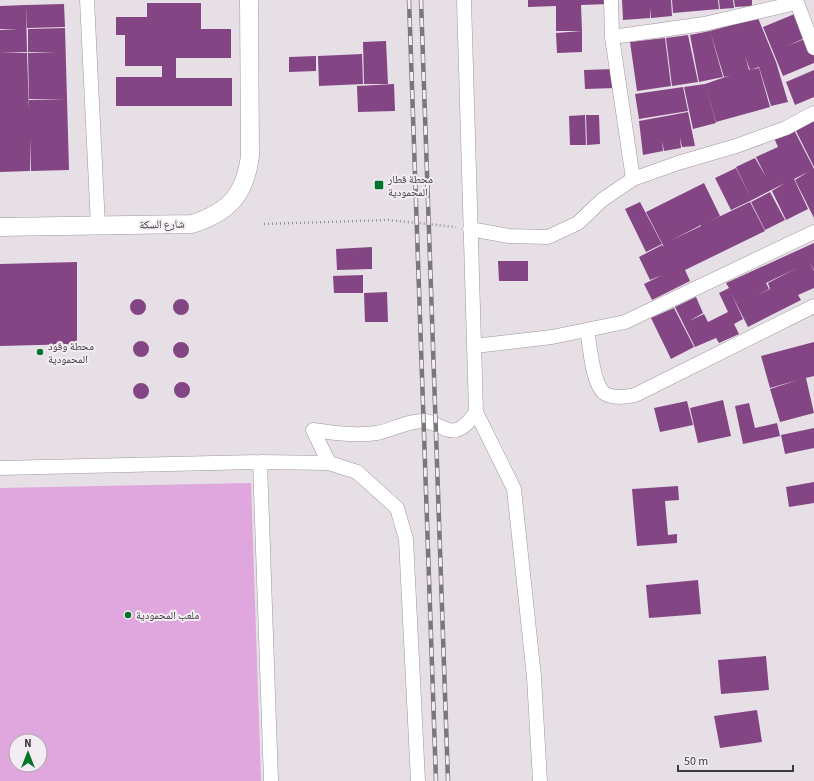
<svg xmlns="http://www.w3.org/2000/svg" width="814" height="781" font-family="'Source Sans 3','Noto Naskh Arabic',sans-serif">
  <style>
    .green { fill: #dfa7de; fill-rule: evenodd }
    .building { fill: #834583; fill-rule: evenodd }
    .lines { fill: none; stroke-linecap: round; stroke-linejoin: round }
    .minor-casing { stroke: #9e979d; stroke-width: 15 }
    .tertiary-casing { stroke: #9e979d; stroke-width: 19 }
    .path { stroke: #938e93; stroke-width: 2.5; stroke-dasharray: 1 3; stroke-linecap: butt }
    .minor { stroke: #fff; stroke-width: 14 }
    .tertiary { stroke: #fff; stroke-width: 18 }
    .rail-casing { stroke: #7b767a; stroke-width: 4.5 }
    .rail { stroke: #f3ecf2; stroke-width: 3; stroke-dasharray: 9; stroke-linecap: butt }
    .poi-dot { fill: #007428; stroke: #f3ecf2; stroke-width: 1.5 }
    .labels { text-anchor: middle; stroke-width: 4; stroke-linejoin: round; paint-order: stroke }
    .poi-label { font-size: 11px; fill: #3d3a3d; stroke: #f3ecf2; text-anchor: start }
    .street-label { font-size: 11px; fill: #3d3a3d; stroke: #f3ecf2 }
  </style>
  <rect width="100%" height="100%" fill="#e6dfe5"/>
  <!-- green -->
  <path class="green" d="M251 483 261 781H0V488ZM16 741H40V765H16Z"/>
  <!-- building -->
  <path class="building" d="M528 0H608V4L581 5 582 31H556V6L528 7Z
    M622 0H671L672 16 651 18 650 8V18L623 20Z
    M672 0H718L719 9 673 13Z
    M719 0H733L734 8 720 9Z
    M734 0H752V6L735 7Z
    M147 3H201V29H231V58H176V78H232V106H116V77H162V66H125V35H116V17H147Z
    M64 4 65 27 27 28 26 5Z
    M26 5 27 52 0 53V30L18 29H0V6Z
    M797 13 807 37 787 46 807 38 814 55V63L783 76 763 27Z
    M758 18 776 62 788 102 771 106 759 67 750 70 745 56 749 70 759 68 770 107 716 122 706 88 716 123 693 129 684 87 705 84 731 75 724 77 710 31Z
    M65 28 67 99H29L28 53 57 52H28V29Z
    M582 31V52L557 53 556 33Z
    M710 31 723 77 699 82 690 35Z
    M688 35 698 82 672 86 666 38Z
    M665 38 671 86 637 91 630 42Z
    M386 41 388 84H364L363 42Z
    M0 53H27L29 110V100L67 99 69 170 31 171 30 138V171L0 172Z
    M362 54 363 84 319 86 318 56Z
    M316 56V71L289 72V57Z
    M614 69 615 88 585 89 584 70Z
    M814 70V97L795 105 786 82Z
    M394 84 395 111 358 112 357 86Z
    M683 87 688 111 639 119 635 94Z
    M688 112 695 146 682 147 680 137 681 148 664 151 662 141 663 151 643 155 639 121Z
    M585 115 586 145H570L569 116Z
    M586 115H599L600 144 587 145Z
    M814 118V167L794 127Z
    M793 128 814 169V218L795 180 808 172 794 179 808 209 786 220 772 191 785 183 752 200 736 167 755 158 766 177 756 157 778 147 774 138Z
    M736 168 752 200 731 210 715 178Z
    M704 183 720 216 708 222 750 202 765 231 685 270 690 281 652 300 644 284 662 275 650 280 639 257 662 245 664 247 646 212 684 193 692 209 684 193ZM701 225V226L670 241Z
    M770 192 785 220 765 230 751 202Z
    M640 202 662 244 646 252 625 209Z
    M814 243V270L809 262 814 271V288L798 295 801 300 748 327 731 293 743 319 734 324 739 334 719 343 716 338 695 347 675 307 696 297 703 313 689 321 704 314 708 322 728 312 719 293 729 288 726 283ZM797 268 768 283 770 289 756 296 769 289 766 283Z
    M372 247V269L337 270 336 249Z
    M498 261H528V281H499Z
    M77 262V344L0 346V264Z
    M363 275V293H334L333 276Z
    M387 292 388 322H365L364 293Z
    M130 307a8 8 0 1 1 16 0a8 8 0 1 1-16 0Z
    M173 307a8 8 0 1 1 16 0a8 8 0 1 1-16 0Z
    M674 308 694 347 671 359 651 318Z
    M133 349a8 8 0 1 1 16 0a8 8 0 1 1-16 0Z
    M173 350a8 8 0 1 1 16 0a8 8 0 1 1-16 0Z
    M814 342V376L806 378 814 413 780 422 770 389 798 380 770 388 761 356Z
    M174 390a8 8 0 1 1 16 0a8 8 0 1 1-16 0Z
    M133 391a8 8 0 1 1 16 0a8 8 0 1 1-16 0Z
    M723 400 731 436 698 443 690 408Z
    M687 401 693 425 660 432 654 408Z
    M749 403 755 428 777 423 780 436 743 444 735 406Z
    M814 428V448L785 454 781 435Z
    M814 482V503L789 507 786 487Z
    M678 486 679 500 665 501 668 535 677 534V543L637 546 632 489Z
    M698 580 701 614 649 618 646 585Z
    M766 656 769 690 721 694 718 660Z
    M757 710 762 742 720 748 714 716Z"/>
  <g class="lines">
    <!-- minor casing -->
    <g class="minor-casing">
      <path id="minor" d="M87 0 98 226
        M464 0 476 412
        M611 0 612 37 633 179
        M796 0 814 48
        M612 37 704 24 796 3
        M470 229 509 236 548 237 578 223 602 200 633 179 678 163 736 146 786 128 814 113
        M587 330C590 345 592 383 604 393 613 399 626 397 635 395L814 306
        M475 346 552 337 625 322 814 232
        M260 462 271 781
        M329 463 357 472 397 508 406 539 418 781
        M0 468 260 462 329 463 313 430C334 433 356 436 377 433 393 430 408 420 425 421 435 422 447 433 456 430 465 428 471 419 476 412L514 489 534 677 540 781"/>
    </g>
    <!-- tertiary casing -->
    <g class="tertiary-casing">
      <path id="tertiary" d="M0 227 192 224C229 212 245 195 250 156L249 0"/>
    </g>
    <!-- path -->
    <path class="path" d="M264 224 388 220 456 227"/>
    <!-- minor -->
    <use href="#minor" class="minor"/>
    <!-- tertiary -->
    <use href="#tertiary" class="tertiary"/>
    <!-- rail casing -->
    <g class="rail-casing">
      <path id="rail" d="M409 0 436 781
        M421 0 448 781"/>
    </g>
    <!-- rail -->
    <use href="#rail" class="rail"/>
  </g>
  <!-- markers -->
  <g class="poi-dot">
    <rect x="374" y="180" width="10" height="10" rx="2"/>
    <circle cx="40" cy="352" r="4"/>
    <circle cx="128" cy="615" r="4"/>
  </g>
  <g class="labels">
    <!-- poi labels -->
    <g class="poi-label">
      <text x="388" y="183">محطة قطار<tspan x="388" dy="13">المحمودية</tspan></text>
      <text x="48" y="350">محطة وقود<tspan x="48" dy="13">المحمودية</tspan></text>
      <text x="136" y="619">ملعب المحمودية</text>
    </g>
    <!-- street labels -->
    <g class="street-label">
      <text transform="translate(162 224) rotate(-1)" y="4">شارع السكة</text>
    </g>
  </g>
  <!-- north arrow -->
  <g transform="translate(28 753)"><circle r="19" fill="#f3ecf2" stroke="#aaa5aa"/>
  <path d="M0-3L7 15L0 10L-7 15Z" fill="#007428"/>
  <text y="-6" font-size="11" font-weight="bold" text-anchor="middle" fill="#3d3a3d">N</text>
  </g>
  <!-- scale -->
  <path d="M678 765v6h115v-6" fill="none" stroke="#3d3a3d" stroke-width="2"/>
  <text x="684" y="765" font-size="12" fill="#3d3a3d" stroke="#f3ecf2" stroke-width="3" paint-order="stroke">50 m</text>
</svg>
